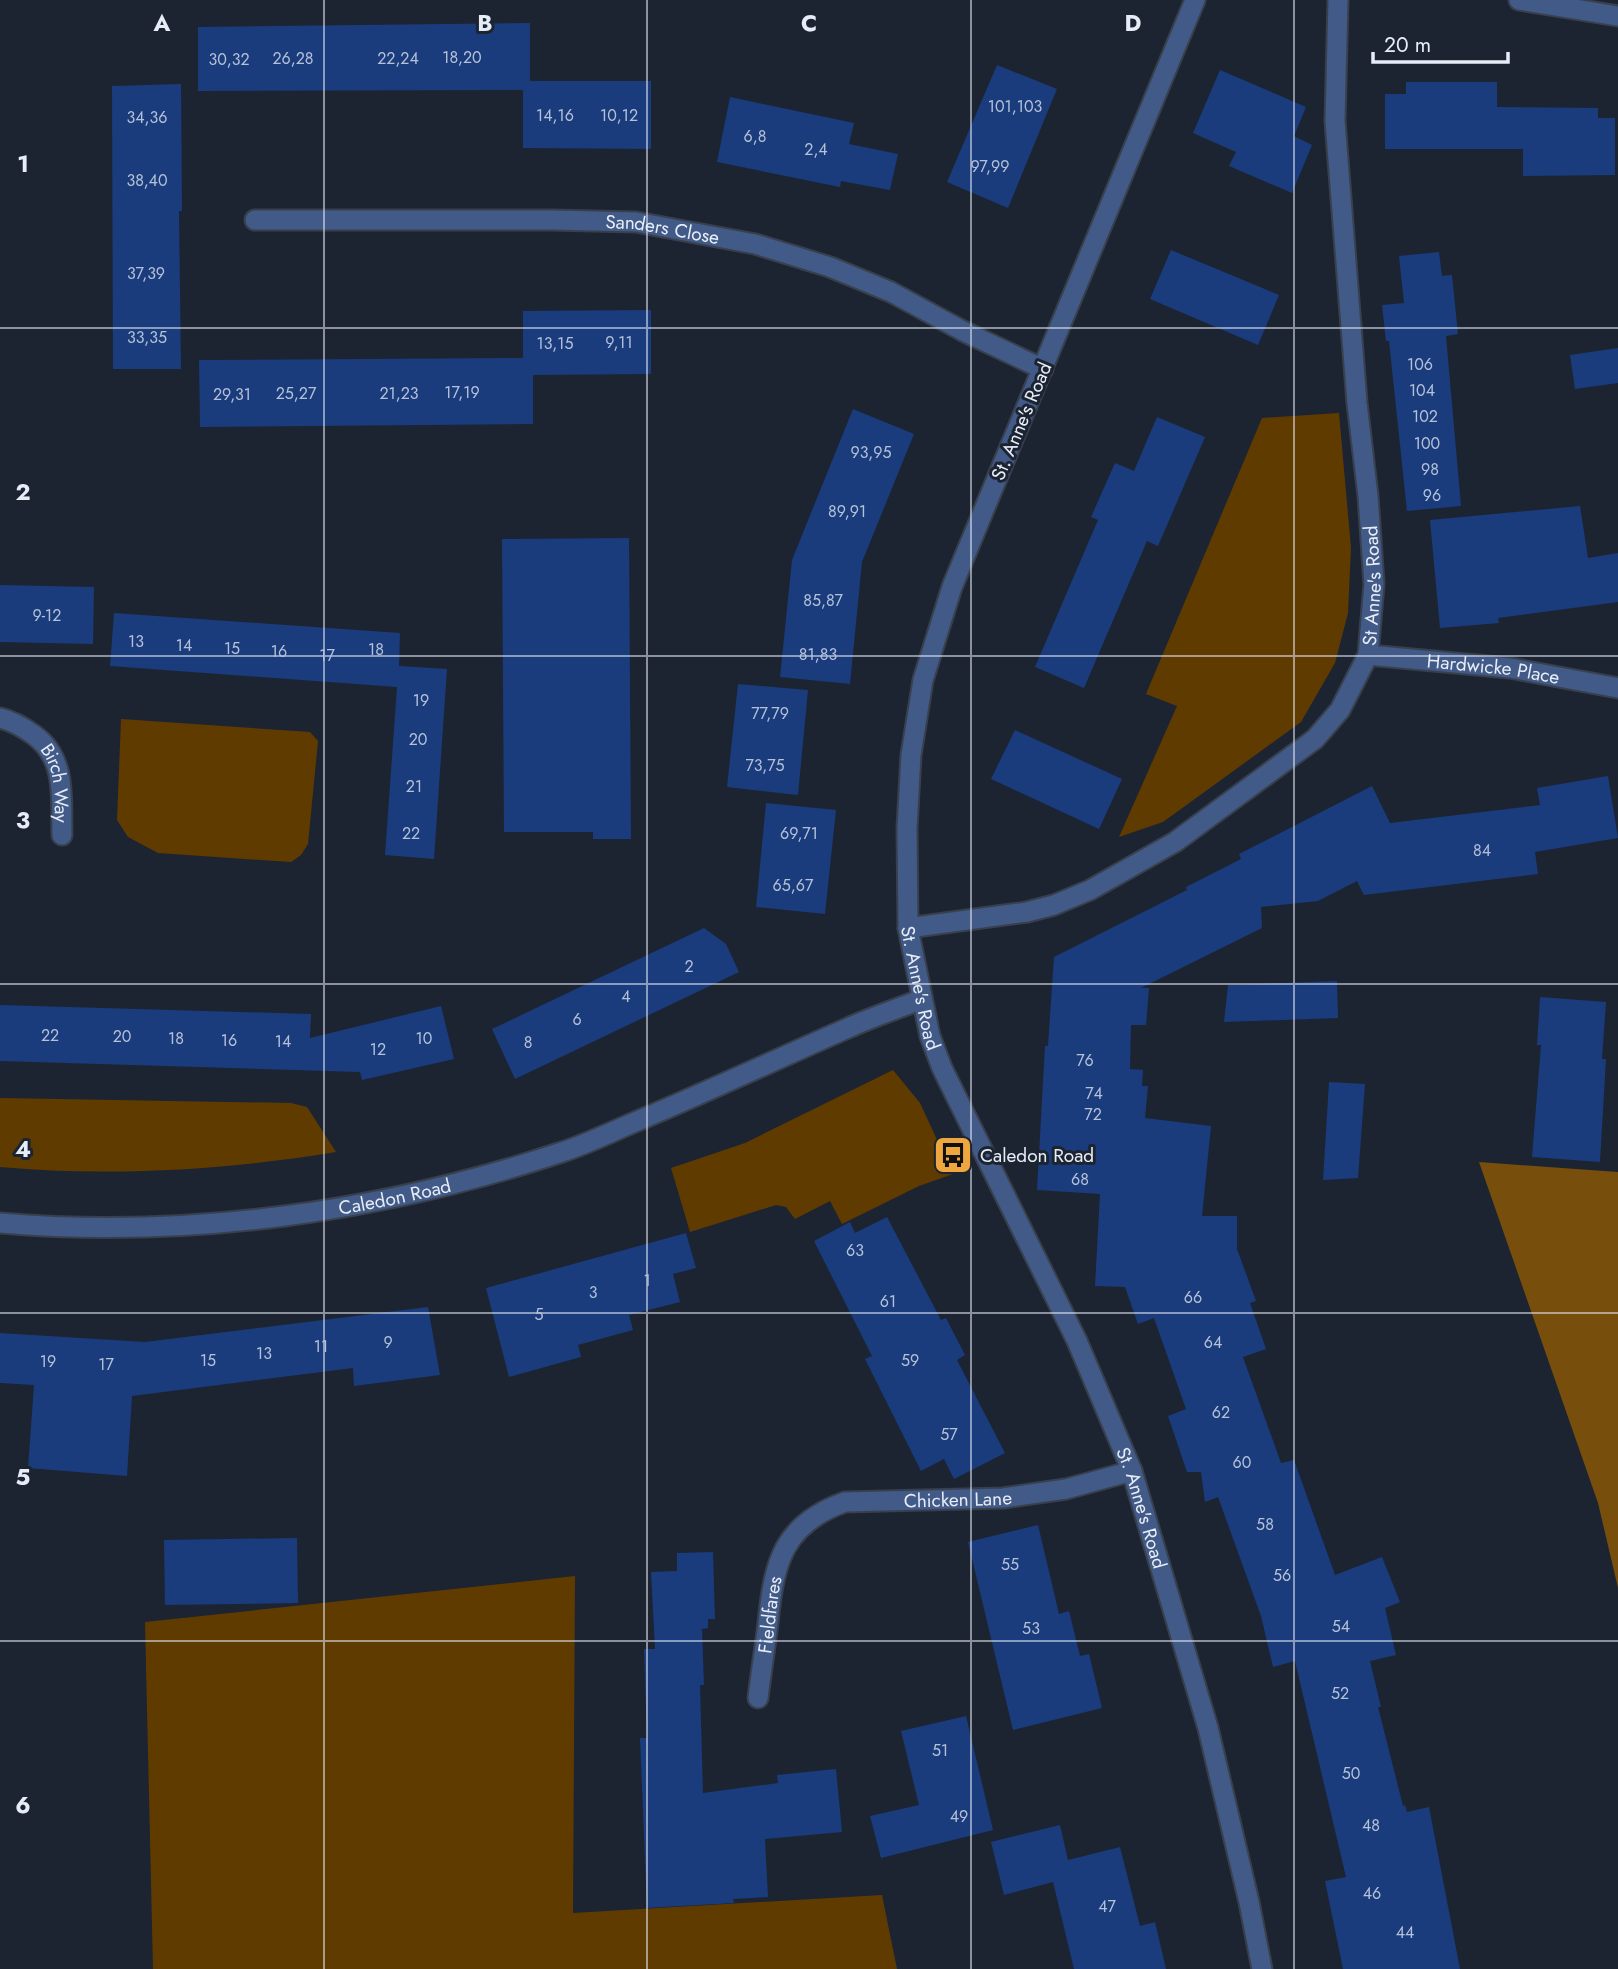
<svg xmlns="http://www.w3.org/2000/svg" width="1618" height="1969" font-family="Jost,sans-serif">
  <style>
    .green { fill: #603b00 }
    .forest { fill: #774e0b }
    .building { fill: #1a3c7c }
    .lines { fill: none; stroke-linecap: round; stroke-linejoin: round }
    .minor-casing { stroke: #38404e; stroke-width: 23 }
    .minor { stroke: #415a87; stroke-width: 19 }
    .grid { fill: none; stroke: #e7edf7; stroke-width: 2; stroke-opacity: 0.55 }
    .labels { text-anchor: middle; stroke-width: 6; stroke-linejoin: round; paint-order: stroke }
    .number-label { font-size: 16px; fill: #b4c1d8 }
    .street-label { font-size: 19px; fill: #e7edf7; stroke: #1c2432 }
    .poi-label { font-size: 19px; fill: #e7edf7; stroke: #1c2432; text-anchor: start }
    .grid-label { font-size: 23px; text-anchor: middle; font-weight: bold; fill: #e7edf7; stroke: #1c2432; stroke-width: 6; stroke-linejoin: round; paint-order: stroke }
  </style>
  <rect width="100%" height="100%" fill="#1c2432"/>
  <!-- green -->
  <path class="green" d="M1339 413 1351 548 1348 613 1335 663 1301 722 1163 822 1119 837 1177 706 1146 694 1262 418Z
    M121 719 310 732 318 741 308 844 301 855 291 862 158 853 128 837 117 820Z
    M893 1070 920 1103 953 1174 919 1186 842 1224 830 1201 795 1219 786 1207 776 1205 690 1232 671 1168 745 1143Z
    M0 1098 291 1103 307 1107 336 1152C226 1170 111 1177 0 1167Z
    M575 1576 573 1913 882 1895 897 1969H153L145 1622Z"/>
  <!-- forest -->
  <path class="forest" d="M1479 1162 1618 1172V1588L1598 1503Z"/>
  <!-- building -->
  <path class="building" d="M530 23V81H651V149L523 148V90L198 91V27Z
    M997 65 1057 89 1008 208 947 182Z
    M1220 70 1306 107 1294 136 1312 145 1292 193 1229 166 1236 152 1193 133Z
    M1406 82H1497V107L1598 108V118H1615V175L1523 176V149H1385V94H1406Z
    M181 84 182 211H179L181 369H113L112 86Z
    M730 97 854 123 849 144 898 154 890 190 841 181 840 187 717 162Z
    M1171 250 1279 295 1258 345 1150 299Z
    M1439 252 1442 276 1452 275 1458 334 1446 336 1461 506 1407 511 1389 341H1386L1382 305 1404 303 1399 256Z
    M651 310V374L533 375V424L200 427 199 360 523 358V311Z
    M1618 348V383L1575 389 1570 355Z
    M853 409 914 434 862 562 850 684 780 677 792 560Z
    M1157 417 1205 437 1158 546 1147 541 1084 688 1035 667 1098 520 1091 517 1115 463 1134 471Z
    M1580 506 1588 558 1618 553V602L1498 618 1499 623 1440 628 1430 520Z
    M629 538 631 839H593V832H504L502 539Z
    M0 585 94 587 93 644 0 642Z
    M114 613 400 633 399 666 447 669 434 859 385 855 397 687 110 666Z
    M738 684 808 690 798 795 727 787Z
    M1015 730 1122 779 1099 829 991 779Z
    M1608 776 1618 838 1535 852 1538 874 1364 895 1357 881 1318 901 1261 907 1262 928 1141 988H1149L1146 1025H1131L1130 1069 1143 1070 1142 1086H1148L1145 1118 1211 1126 1202 1216H1237V1249L1256 1301 1250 1303 1266 1349 1243 1357 1281 1463 1294 1460 1335 1575 1382 1557 1400 1602 1385 1608 1396 1655 1370 1661 1381 1707H1378L1403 1806 1405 1805 1407 1812 1429 1807 1460 1969H1343L1325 1881 1346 1877 1295 1661 1273 1667 1261 1616 1218 1497 1205 1502 1201 1472H1187L1168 1416 1186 1409 1154 1318 1138 1324 1125 1287 1095 1286 1100 1194 1037 1190 1045 1046H1048L1054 957 1187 890 1186 887 1241 859 1239 854 1372 786 1390 823 1540 805 1537 788Z
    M766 803 836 810 825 914 756 907Z
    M704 928 726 944 739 972 515 1079 492 1029Z
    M1337 981 1338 1018 1224 1022 1228 985Z
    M1540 997 1606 1002 1602 1059H1606L1600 1162 1532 1157 1541 1045H1537Z
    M0 1005 311 1014 310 1038 441 1006 454 1059 362 1080 360 1072 0 1061Z
    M1329 1082 1365 1084 1358 1178 1323 1180Z
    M887 1217 941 1320 946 1318 965 1355 957 1360 1005 1453 954 1479 944 1459 921 1471 865 1359 872 1356 814 1241 850 1222 855 1233Z
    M686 1233 696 1268 673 1274 680 1302 629 1315 633 1330 578 1345 581 1357 509 1377 486 1288Z
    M428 1307 440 1375 354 1386 353 1368 132 1396 127 1476 28 1468 34 1385 0 1383V1333L145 1342Z
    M1038 1525 1059 1614 1069 1611 1080 1656 1089 1654 1102 1708 1013 1730 968 1542Z
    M297 1538 298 1603 165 1605 164 1540Z
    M713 1552 715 1619H708V1628L702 1629 704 1685H700L703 1793 778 1783 777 1775 836 1769 842 1832 765 1839 768 1897 733 1899 734 1903 647 1908 640 1738H647L644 1649H655L651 1572 677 1571V1553Z
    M966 1716 993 1830 881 1858 870 1816 919 1805 901 1731Z
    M1060 1825 1068 1860 1120 1847 1140 1926 1155 1922 1166 1969H1074L1053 1882 1004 1895 991 1842Z"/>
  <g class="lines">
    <!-- minor casing -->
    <g class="minor-casing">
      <g id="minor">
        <path id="s1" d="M1195 0 952 587 923 680 911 755 907 828 908 928 930 1036 942 1068 1077 1341 1132 1471 1208 1728 1249 1902 1262 1969"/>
        <path d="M1519 0 1618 16"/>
        <path id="s2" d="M255 220H552L636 222 755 244 830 267 891 292 963 331 1043 369"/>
        <path id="s3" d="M1368 655 1510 668 1618 688"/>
        <path id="s4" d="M0 718C13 721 23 727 34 735 67 759 61 798 62 835"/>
        <path id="s5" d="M908 928 1027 912 1054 905 1090 890 1175 842 1315 739 1340 710 1368 655 1374 584 1368 496 1357 403 1335 121 1338 0"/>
        <path id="s6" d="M0 1223C189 1239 382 1212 562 1152 587 1144 611 1132 635 1122 707 1092 777 1059 848 1028 872 1017 897 1009 922 999"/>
        <path id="s7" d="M758 1698C761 1673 765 1648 768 1623 774 1562 783 1524 845 1502L1003 1498 1066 1489 1132 1471"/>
      </g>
    </g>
    <!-- minor -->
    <use href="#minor" class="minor"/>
  </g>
  <!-- grid -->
  <path class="grid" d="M324 0V1969M647 0V1969M971 0V1969M1294 0V1969M0 328H1618M0 656H1618M0 984H1618M0 1313H1618M0 1641H1618"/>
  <!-- icons -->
  <defs>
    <g id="bus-square" transform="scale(2.0125)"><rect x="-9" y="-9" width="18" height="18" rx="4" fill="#f0a63e" stroke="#1c2432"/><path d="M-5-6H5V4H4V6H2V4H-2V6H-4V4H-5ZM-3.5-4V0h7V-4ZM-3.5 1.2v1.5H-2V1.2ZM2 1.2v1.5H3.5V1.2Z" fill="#111"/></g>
  </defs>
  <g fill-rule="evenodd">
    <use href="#bus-square" x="953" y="1155"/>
  </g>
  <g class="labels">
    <!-- number labels -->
    <g class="number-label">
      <text x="462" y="63">18,20</text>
      <text x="293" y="64">26,28</text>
      <text x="398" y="64">22,24</text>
      <text x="229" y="65">30,32</text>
      <text x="1015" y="112">101,103</text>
      <text x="555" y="121">14,16</text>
      <text x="619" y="121">10,12</text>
      <text x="147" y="123">34,36</text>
      <text x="755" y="142">6,8</text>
      <text x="816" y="155">2,4</text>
      <text x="990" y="172">97,99</text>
      <text x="147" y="186">38,40</text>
      <text x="146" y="279">37,39</text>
      <text x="147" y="343">33,35</text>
      <text x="619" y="348">9,11</text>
      <text x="555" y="349">13,15</text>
      <text x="1420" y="370">106</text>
      <text x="1422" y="396">104</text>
      <text x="462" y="398">17,19</text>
      <text x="296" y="399">25,27</text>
      <text x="399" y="399">21,23</text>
      <text x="232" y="400">29,31</text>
      <text x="1425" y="422">102</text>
      <text x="1427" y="449">100</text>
      <text x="871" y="458">93,95</text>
      <text x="1430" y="475">98</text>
      <text x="1432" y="501">96</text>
      <text x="847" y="517">89,91</text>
      <text x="823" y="606">85,87</text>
      <text x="47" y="621">9-12</text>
      <text x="136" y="647">13</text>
      <text x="184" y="651">14</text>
      <text x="232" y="654">15</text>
      <text x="376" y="655">18</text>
      <text x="279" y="657">16</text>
      <text x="818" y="660">81,83</text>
      <text x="327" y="661">17</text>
      <text x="421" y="706">19</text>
      <text x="770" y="719">77,79</text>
      <text x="418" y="745">20</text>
      <text x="765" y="771">73,75</text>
      <text x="414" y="792">21</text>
      <text x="411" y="839">22</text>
      <text x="799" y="839">69,71</text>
      <text x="1482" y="856">84</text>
      <text x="793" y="891">65,67</text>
      <text x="689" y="972">2</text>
      <text x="626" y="1002">4</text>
      <text x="577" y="1025">6</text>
      <text x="50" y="1041">22</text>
      <text x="122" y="1042">20</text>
      <text x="176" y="1044">18</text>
      <text x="424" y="1044">10</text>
      <text x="229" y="1046">16</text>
      <text x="283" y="1047">14</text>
      <text x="528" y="1048">8</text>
      <text x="378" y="1055">12</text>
      <text x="1085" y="1066">76</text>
      <text x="1094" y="1099">74</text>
      <text x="1093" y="1120">72</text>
      <text x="1080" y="1185">68</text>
      <text x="855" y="1256">63</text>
      <text x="647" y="1286">1</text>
      <text x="593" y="1298">3</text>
      <text x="1193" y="1303">66</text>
      <text x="888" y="1307">61</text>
      <text x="539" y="1320">5</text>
      <text x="388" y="1348">9</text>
      <text x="1213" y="1348">64</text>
      <text x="321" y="1352">11</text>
      <text x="264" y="1359">13</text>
      <text x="208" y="1366">15</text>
      <text x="910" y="1366">59</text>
      <text x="48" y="1367">19</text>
      <text x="106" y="1370">17</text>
      <text x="1221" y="1418">62</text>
      <text x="949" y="1440">57</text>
      <text x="1242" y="1468">60</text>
      <text x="1265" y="1530">58</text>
      <text x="1010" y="1570">55</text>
      <text x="1282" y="1581">56</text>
      <text x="1341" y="1632">54</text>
      <text x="1031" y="1634">53</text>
      <text x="1340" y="1699">52</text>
      <text x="940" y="1756">51</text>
      <text x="1351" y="1779">50</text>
      <text x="959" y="1822">49</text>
      <text x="1371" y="1831">48</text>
      <text x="1372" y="1899">46</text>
      <text x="1107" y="1912">47</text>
      <text x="1405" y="1938">44</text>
    </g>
    <!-- street labels -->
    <g class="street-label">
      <text dy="7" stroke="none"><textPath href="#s2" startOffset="408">Sanders Close</textPath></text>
      <text transform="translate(1021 421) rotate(-67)" y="7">St. Anne's Road</text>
      <text dy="7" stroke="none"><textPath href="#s5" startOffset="628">St Anne's Road</textPath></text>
      <text dy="7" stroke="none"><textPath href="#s3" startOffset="126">Hardwicke Place</textPath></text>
      <text dy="7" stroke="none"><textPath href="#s4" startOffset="94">Birch Way</textPath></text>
      <text dy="7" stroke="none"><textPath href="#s1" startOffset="1043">St. Anne's Road</textPath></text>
      <text dy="7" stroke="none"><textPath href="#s6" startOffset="397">Caledon Road</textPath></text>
      <text dy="7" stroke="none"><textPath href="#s7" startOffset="343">Chicken Lane</textPath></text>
      <text dy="7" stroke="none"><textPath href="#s1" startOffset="1610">St. Anne's Road</textPath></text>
      <text dy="7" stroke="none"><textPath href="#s7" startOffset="84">Fieldfares</textPath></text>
    </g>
    <!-- poi labels -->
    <g class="poi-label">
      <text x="980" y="1162">Caledon Road</text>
    </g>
  </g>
  <g class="grid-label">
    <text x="162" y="31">A</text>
    <text x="485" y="31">B</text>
    <text x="809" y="31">C</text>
    <text x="1133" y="31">D</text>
    <text x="23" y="172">1</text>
    <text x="23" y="500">2</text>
    <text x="23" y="828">3</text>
    <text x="23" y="1157">4</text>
    <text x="23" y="1485">5</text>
    <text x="23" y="1813">6</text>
  </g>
  <!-- scale -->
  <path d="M1373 52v10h135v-10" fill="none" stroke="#e7edf7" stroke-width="3.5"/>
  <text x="1384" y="52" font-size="21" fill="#e7edf7" stroke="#1c2432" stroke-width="5" paint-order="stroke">20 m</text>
</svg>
